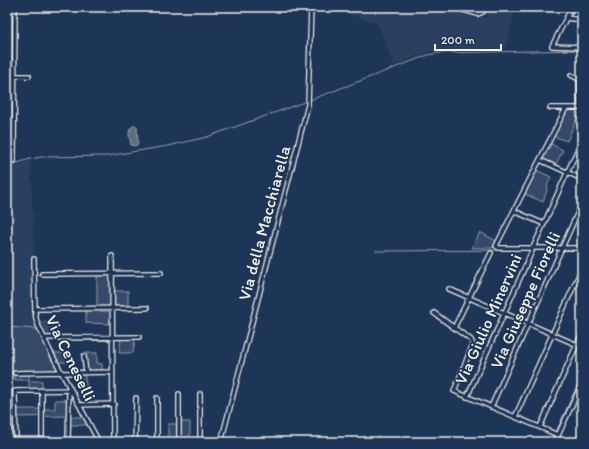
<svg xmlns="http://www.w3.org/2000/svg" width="589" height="449" font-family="Itim,sans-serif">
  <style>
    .built { fill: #2a4060 }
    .green { fill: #354a67; stroke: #949ea8 }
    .water { fill: #5e6d82; stroke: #9aa2ab }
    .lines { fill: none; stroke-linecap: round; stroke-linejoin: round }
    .stream { stroke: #9aa2ab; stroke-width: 1 }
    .minor-casing { stroke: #f4f1e8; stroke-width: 6 }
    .minor { stroke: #1d3557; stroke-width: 3.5 }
    .labels { text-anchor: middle; stroke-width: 3.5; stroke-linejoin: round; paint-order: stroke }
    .street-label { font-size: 17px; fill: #f4f1e8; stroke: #1d3557 }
  </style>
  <rect width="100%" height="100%" fill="#1d3557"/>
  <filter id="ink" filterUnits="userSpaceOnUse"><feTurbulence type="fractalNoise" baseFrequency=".025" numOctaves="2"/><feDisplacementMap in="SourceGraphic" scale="8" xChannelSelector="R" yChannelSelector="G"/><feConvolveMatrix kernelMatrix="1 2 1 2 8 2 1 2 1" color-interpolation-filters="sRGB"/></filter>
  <g filter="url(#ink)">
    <!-- built -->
    <path class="built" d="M325 7H444L487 18 490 7H516L505 49 438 50 428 52 394 66 377 23Z
      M31 160 34 256 32 258 33 315 38 329 7 327V168Z"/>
    <!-- green -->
    <path class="green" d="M567 109H581L567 141 553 136Z
      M549 143 563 150 555 166 542 159Z
      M536 170 551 177 547 186 548 187 543 202 525 194Z
      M480 232 496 241 493 248H472Z
      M97 275H112V307H97Z
      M114 291H128V307H114Z
      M86 309H112V324L86 323Z
      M39 322 55 323 58 336 45 337Z
      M7 327 38 329 59 370 29 371V380H15L14 372H7Z
      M121 339H135L133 353H119Z
      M53 353H69L71 362H58Z
      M84 353H97V363L102 364V371H87Z
      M74 374H84L88 394H81Z
      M29 381H42V390L29 389Z
      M55 400H67V416L17 417V409H55Z
      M7 417H14L15 442H7Z
      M69 417H84L88 425H70Z
      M180 422H190V442H180Z
      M168 424H178V442H168Z"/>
    <!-- water -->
    <path class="water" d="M133 126H137L138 144 135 146 131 145C130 139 126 130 133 126Z"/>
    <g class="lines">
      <!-- stream -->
      <path class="stream" d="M310 100 428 55 438 53 582 50
        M7 166 30 159 41 157 107 156 168 146 207 137 307 101
        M376 251 529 250
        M556 432 582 375
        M552 442 554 435"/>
      <!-- minor casing -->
      <g class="minor-casing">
        <path id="minor" d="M453 7 478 14 483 12 485 7
          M572 7 552 46 582 47
          M566 18 582 20
          M571 75 577 78 582 79
          M7 76H29
          M579 79 580 108
          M550 108H582
          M566 108 496 246 499 248H582
          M540 160 582 179
          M14 161 15 7
          M514 211 544 224
          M533 248 582 140
          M112 256 113 442
          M34 259 35 313 37 323 50 351 99 442
          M42 274 161 273
          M449 289 582 347
          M35 309 147 308
          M434 313 471 340 473 344 454 391 558 435
          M454 328 491 253
          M44 338 139 337
          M84 356 86 373
          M15 373 61 372
          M62 373 113 372
          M42 391V442
          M200 394V442
          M467 397 532 251
          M79 405 114 404
          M491 407 582 203
          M515 417 582 268
          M540 427 582 333
          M16 442 15 391 71 390
          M68 442 69 390
          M135 442 136 398
          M157 442V398
          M179 442V394
          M221 442 308 105 311 7
          M555 442 582 383"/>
      </g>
      <!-- minor -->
      <use href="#minor" class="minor"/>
    </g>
  </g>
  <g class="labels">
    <!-- street labels -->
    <g class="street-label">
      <text transform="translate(264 223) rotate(-75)" y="6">Via della Macchiarella</text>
      <text transform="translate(525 300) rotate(-66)" y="6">Via Giuseppe Fiorelli</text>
      <text transform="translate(488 319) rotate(-66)" y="6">Via Giulio Minervini</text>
      <text transform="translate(71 358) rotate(64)" y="6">Via Ceneselli</text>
    </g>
  </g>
  <!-- margin -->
  <rect width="589" height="449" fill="none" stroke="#1d3557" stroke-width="24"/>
  <rect x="12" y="12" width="565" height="425" fill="none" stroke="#f4f1e8" stroke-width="1.5" filter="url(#ink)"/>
  <!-- scale -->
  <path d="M435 44v6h66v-6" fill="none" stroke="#f4f1e8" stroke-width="2"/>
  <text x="441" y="44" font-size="12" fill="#f4f1e8" stroke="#1d3557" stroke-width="3" paint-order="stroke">200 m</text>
</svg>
